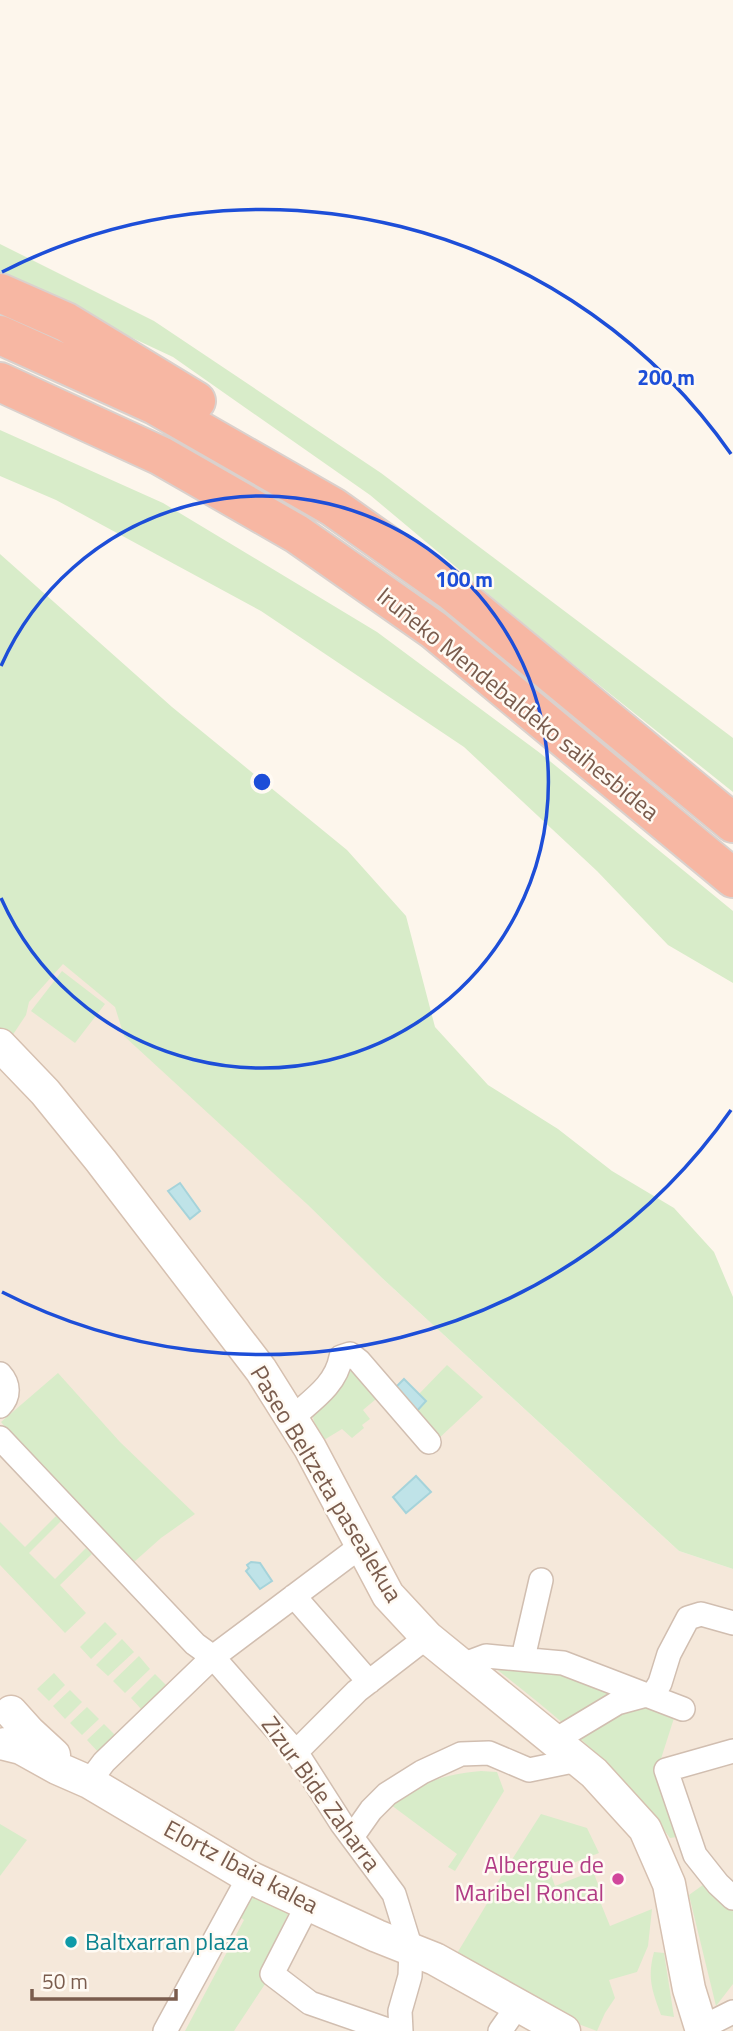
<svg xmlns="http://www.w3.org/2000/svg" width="733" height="2031" font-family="'Titillium Web',sans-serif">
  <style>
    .residential { fill: #f5e8da }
    .green { fill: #d8ecc9 }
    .water { fill: #bfe3e8; stroke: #a5d3da; stroke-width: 2 }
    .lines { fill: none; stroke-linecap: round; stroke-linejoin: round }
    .street-casing { stroke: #d1beb0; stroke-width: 26 }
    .secondary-casing { stroke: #d6c0b0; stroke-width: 35 }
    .highway-casing { stroke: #dad1cd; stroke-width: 42 }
    .street { stroke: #fff; stroke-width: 23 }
    .secondary { stroke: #fff; stroke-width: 32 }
    .highway { stroke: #f7b7a3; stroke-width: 38 }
    .ring { fill: none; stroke: #1d4ed8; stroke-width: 3.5 }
    .hotel-dot { fill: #d1479c; stroke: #fffaf3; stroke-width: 2.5 }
    .culture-dot { fill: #0f9aa8; stroke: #fffaf3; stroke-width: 2.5 }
    .labels { text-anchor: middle; stroke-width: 5; stroke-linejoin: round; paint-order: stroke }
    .street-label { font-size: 24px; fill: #7a5c4d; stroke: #fffaf3 }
    .hotel-label { font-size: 24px; fill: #b23c85; stroke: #fffaf3; text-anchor: end }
    .culture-label { font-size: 24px; fill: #0d838f; stroke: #fffaf3; text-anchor: start }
    .centre { fill: #1d4ed8; stroke: #fffaf3; stroke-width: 3.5 }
    .ring-label { font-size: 21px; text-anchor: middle; font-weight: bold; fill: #1d4ed8; stroke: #fffaf3; stroke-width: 5; stroke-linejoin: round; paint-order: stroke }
  </style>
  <rect width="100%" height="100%" fill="#fdf6ec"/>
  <!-- residential -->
  <path class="residential" d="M0 930 76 942 263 1160 382 1278 679 1551 733 1569V2031H0Z"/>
  <!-- green -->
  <path class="green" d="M0 244 154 321 381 473 733 738V792L549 645 370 495 173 357 0 276Z
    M0 430 163 503 377 632 540 753 733 911V983L668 945 597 871 464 747 261 611 56 500 0 476Z
    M0 554 172 707 347 850 406 916 435 1027 488 1085 558 1129 612 1171 674 1208 714 1252 733 1297V1569L679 1551 382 1278 308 1205 124 1036 115 1007 63 964 29 1002 26 1015 10 1039 0 1029Z
    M62 971 105 1004 75 1043 31 1011Z
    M447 1365 483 1397 436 1441 416 1412 426 1401 419 1394Z
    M352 1370 376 1399 363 1410 370 1419 362 1425 364 1428 352 1438 342 1429 324 1440C318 1429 309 1420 315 1407Z
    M58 1373 120 1442 195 1514 161 1538 134 1562 32 1458 1 1422Z
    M56 1516 61 1521 29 1553 55 1579 86 1548 92 1554 60 1585 86 1613 65 1633 0 1565V1522L25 1547Z
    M105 1622 117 1634 91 1659 80 1647Z
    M122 1639 134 1652 108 1676 96 1665Z
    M139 1656 150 1669 125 1693 113 1681Z
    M487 1662 556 1672 609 1694 675 1715 659 1765 677 1837 670 1838C620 1768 555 1714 487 1662Z
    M54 1673 65 1685 49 1701 37 1689Z
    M155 1674 167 1686 142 1710 131 1698Z
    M70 1690 82 1702 65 1719 53 1706Z
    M87 1707 99 1719 82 1735 70 1723Z
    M104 1724 116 1736 99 1753 87 1740Z
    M481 1771 497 1772 504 1791 455 1871 448 1867 457 1854 387 1802C424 1783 439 1775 481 1771Z
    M541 1814 587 1828 599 1853 550 1872 555 1886 593 1871 599 1887 595 1889 610 1926 652 1909 648 1946 637 1972 609 1980 615 1998 605 2013 597 2031 549 2013 456 1955 494 1892 492 1891Z
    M0 1824 27 1840 0 1876Z
    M707 1882 733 1908V1984L716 2006 689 1895Z
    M249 1892 289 1912 260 1972 267 1981 234 2031H185L244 1920 236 1914Z
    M654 1952 664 1953 674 2017 661 2015C652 1990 647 1978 654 1952Z"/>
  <!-- water -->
  <path class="water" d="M180 1183 200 1211 190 1219 168 1191Z
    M404 1379 426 1401 416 1412 393 1390Z
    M416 1476 431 1492 406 1513 393 1497Z
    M251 1562 260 1563 272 1581 260 1589 246 1571 249 1568 247 1565Z"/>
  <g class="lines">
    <!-- street casing -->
    <g class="street-casing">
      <path id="street" d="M0 1374C9 1384 10 1396 0 1406
        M292 1418C312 1400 336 1385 341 1357L350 1354 359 1361 429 1442
        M0 1438 195 1644 213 1657 296 1752 342 1824 394 1894 411 1949 410 1976 400 2011 401 2031
        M294 1596 369 1682
        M523 1658 541 1580
        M462 1665 486 1656 563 1663 683 1709
        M567 1733 617 1703 654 1693 660 1683 669 1654 688 1618 701 1614 733 1623
        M733 1751 666 1770 695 1855 718 1884 733 1898
        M296 1752 357 1691 427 1637
        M89 1782 104 1762 213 1657 361 1546
        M352 1837 371 1810 387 1794 422 1772 461 1754 489 1753 529 1770 578 1760
        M308 1904 272 1974 310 2003 391 2031
        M701 2028 733 2012
        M165 2031 249 1877
        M500 2031 519 2004"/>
    </g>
    <!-- secondary casing -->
    <g class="secondary-casing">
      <path id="secondary" d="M0 1045 45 1092 101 1161 261 1370 310 1448 388 1595 427 1637 594 1773 645 1829 669 1884 689 1989 702 2031
        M11 1712 29 1732 54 1755
        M5 1744 21 1748 57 1768 89 1782 249 1877 377 1936 435 1959 564 2031"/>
    </g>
    <!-- highway casing -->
    <g class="highway-casing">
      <path id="highway" d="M0 293 66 322 196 401
        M0 335 155 405 333 507 453 592 733 823
        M0 382 161 456 297 534 434 630 733 878"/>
    </g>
    <!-- street -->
    <use href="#street" class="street"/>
    <!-- secondary -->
    <use href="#secondary" class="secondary"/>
    <!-- highway -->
    <use href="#highway" class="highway"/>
  </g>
  <!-- distance rings -->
  <g class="ring">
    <path d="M1 666A286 286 0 1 1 1 898"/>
    <path d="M731 1110A572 572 0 0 1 2 1292M2 272A572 572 0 0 1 731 454"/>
  </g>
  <!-- markers -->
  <circle class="hotel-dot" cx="618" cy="1879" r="7"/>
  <circle class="culture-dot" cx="71" cy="1942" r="7"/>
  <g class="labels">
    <!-- street labels -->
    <g class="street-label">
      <text transform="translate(518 704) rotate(39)" y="8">Iruñeko Mendebaldeko saihesbidea</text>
      <text transform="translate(326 1484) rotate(59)" y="8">Paseo Beltzeta pasealekua</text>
      <text transform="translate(321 1794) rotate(54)" y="8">Zizur Bide Zaharra</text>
      <text transform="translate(241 1867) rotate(28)" y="8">Elortz Ibaia kalea</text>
    </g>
    <!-- hotel labels -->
    <g class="hotel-label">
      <text x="604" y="1873">Albergue de<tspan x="604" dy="28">Maribel Roncal</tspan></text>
    </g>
    <!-- culture labels -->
    <g class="culture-label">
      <text x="85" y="1950">Baltxarran plaza</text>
    </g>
  </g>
  <circle cx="262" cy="782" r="10" class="centre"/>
  <g class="ring-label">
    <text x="666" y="385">200 m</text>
    <text x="464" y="587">100 m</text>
  </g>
  <!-- scale -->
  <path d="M32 1989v10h144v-10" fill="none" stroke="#7a5c4d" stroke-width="3.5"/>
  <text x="42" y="1989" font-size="21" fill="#7a5c4d" stroke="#fffaf3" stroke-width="5" paint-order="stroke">50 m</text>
</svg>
